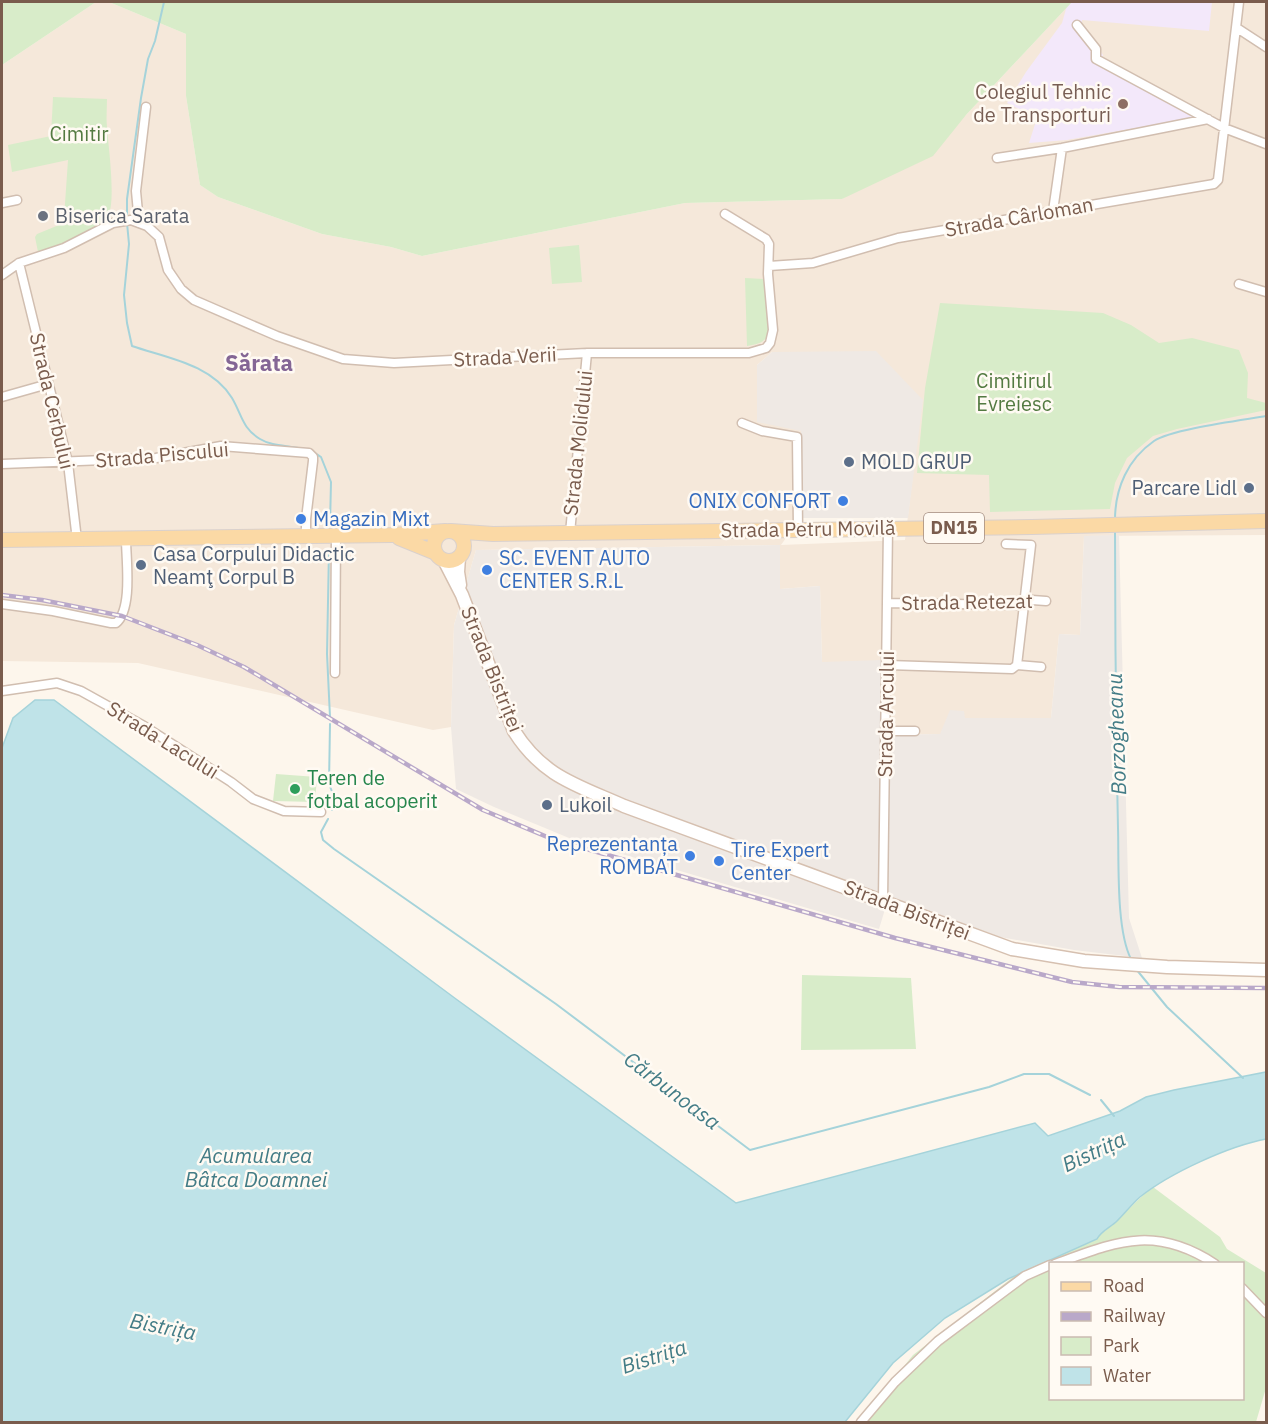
<svg xmlns="http://www.w3.org/2000/svg" width="1268" height="1424" font-family="'IBM Plex Sans',sans-serif">
  <style>
    .residential { fill: #f5e8da; fill-rule: evenodd }
    .industrial { fill: #efe9e4 }
    .education { fill: #f3e8fa }
    .green { fill: #d8ecc9; fill-rule: evenodd }
    .water { fill: #bfe3e8; stroke: #a5d3da; stroke-width: 1.5 }
    .lines { fill: none; stroke-linecap: round; stroke-linejoin: round }
    .stream { stroke: #a5d3da; stroke-width: 2 }
    .street-casing { stroke: #d1beb0; stroke-width: 11 }
    .secondary-casing { stroke: #d6c0b0; stroke-width: 15 }
    .primary-casing { stroke: #dad1cd; stroke-width: 16 }
    .street { stroke: #fff; stroke-width: 8 }
    .secondary { stroke: #fff; stroke-width: 12 }
    .primary { stroke: #fbd9a5; stroke-width: 14 }
    .rail-casing { stroke: #b9a8c9; stroke-width: 4.5 }
    .rail { stroke: #fffaf3; stroke-width: 2; stroke-dasharray: 7; stroke-linecap: butt }
    .education-dot { fill: #8d6e63; stroke: #fffaf3; stroke-width: 2 }
    .worship-dot { fill: #6b7280; stroke: #fffaf3; stroke-width: 2 }
    .service-dot { fill: #5c6f8a; stroke: #fffaf3; stroke-width: 2 }
    .shop-dot { fill: #3f7fe0; stroke: #fffaf3; stroke-width: 2 }
    .leisure-dot { fill: #2e9e5b; stroke: #fffaf3; stroke-width: 2 }
    .labels { text-anchor: middle; stroke-width: 5; stroke-linejoin: round; paint-order: stroke }
    .shield { fill: #fffaf3; stroke: #a28b7f; stroke-width: 1.5 }
    .shield-label { font-size: 18px; font-weight: bold; fill: #7a5c4d }
    .education-label { font-size: 20px; fill: #785e54; stroke: #fffaf3; text-anchor: end }
    .park-label { font-size: 20px; fill: #537a41; stroke: #fffaf3 }
    .worship-label { font-size: 20px; fill: #5b616d; stroke: #fffaf3; text-anchor: start }
    .street-label { font-size: 20px; fill: #7a5c4d; stroke: #fffaf3 }
    .service-label { font-size: 20px; fill: #4e5e75; stroke: #fffaf3; text-anchor: start }
    .shop-label { font-size: 20px; fill: #366cbe; stroke: #fffaf3; text-anchor: start }
    .leisure-label { font-size: 20px; fill: #27864d; stroke: #fffaf3; text-anchor: start }
    .water-label { font-size: 21px; font-style: italic; fill: #437c86; stroke: #fffaf3 }
    .quarter-label { font-size: 22px; font-weight: bold; fill: #846695; stroke: #fffaf3 }
  </style>
  <rect width="100%" height="100%" fill="#fdf6ec"/>
  <!-- residential -->
  <path class="residential" d="M96 2H109L186 34V96L200 185 218 197 322 234 391 247 422 256 685 203 842 199 966 115 1072 2H1266V535L1084 536 1080 635 1059 634 1051 718H965L941 734 880 735 882 661 822 663 820 586 780 589V545L476 550 454 625 451 727 433 730 138 663 2 661V65ZM772 352 922 400 905 540 781 545 800 518 801 431 757 365Z"/>
  <!-- industrial -->
  <path class="industrial" d="M876 351 923 400 908 518H800L801 431 757 422V365L772 352Z
    M1119 535 1129 918 1142 958 1074 950 1000 937 889 896 879 929 574 840 494 807 456 789 451 727 454 625 476 550 780 545V589L820 586 822 662 882 660 880 735 940 734 950 710 964 711 965 718H1051L1059 634 1080 635 1084 536Z"/>
  <!-- education -->
  <path class="education" d="M1068 2H1212L1209 31 1082 20V24L1103 55 1098 65 1193 116 1192 118 1067 140 1029 143 1037 118 1007 103 1026 72 1062 23Z"/>
  <!-- green -->
  <path class="green" d="M2 2H96L2 65Z
    M109 2H1072L966 115 933 156 842 199 685 203 422 256 391 247 322 234 218 197 200 185 186 96V34Z
    M53 97 107 99C107 108 106 118 107 127 108 144 117 205 107 218 94 236 58 246 38 252L35 237 37 234 59 225 64 218 68 160 12 172 8 145 51 136Z
    M579 245 582 282 552 284 549 248Z
    M745 278 764 279 770 333C764 343 758 344 747 346Z
    M940 303 1103 313 1131 325 1159 343 1192 338 1239 350 1248 373 1247 398 1266 403V410L1177 429 1153 436 1127 458 1115 483 1110 509 990 512 989 475 917 473 925 388Z
    M276 774 317 777 315 802 273 801Z
    M802 975 911 978 916 1049 801 1050Z
    M1153 1187 1220 1237 1227 1249 1266 1273V1388L1256 1422H859L913 1355 1021 1271 1105 1231C1122 1217 1136 1200 1153 1187ZM1050 1264H1242V1398H1050Z"/>
  <!-- water -->
  <path class="water" d="M35 700H54L456 999 736 1203 1035 1123 1048 1136 1120 1111 1146 1097 1174 1090 1266 1072V1139C1229 1146 1170 1173 1140 1197 1132 1204 1125 1213 1117 1221 1111 1227 1101 1231 1097 1239L1008 1279 945 1318 893 1363 845 1422H2V748L13 718Z"/>
  <g class="lines">
    <!-- stream -->
    <path class="stream" d="M127 217V199L141 98 148 59 155 41 164 2
      M127 223 129 244 124 295 127 323 132 346C167 358 211 364 232 398 242 415 242 428 260 439 278 450 299 442 321 457L331 482 330 525
      M1115 520C1115 488 1128 459 1154 441 1171 429 1243 420 1266 416
      M1115 531C1115 630 1116 729 1118 828 1119 862 1116 930 1131 959
      M329 549 327 654 330 717
      M330 724 329 784 333 794 332 810
      M328 819 321 832 323 840 334 849 556 1004 750 1150 989 1087 1024 1074H1049L1090 1095
      M1136 969 1167 1007 1243 1078
      M1101 1100 1114 1116"/>
    <!-- street casing -->
    <g class="street-casing">
      <path id="street" d="M1077 25 1096 49V59L1224 128 1266 144
        M1237 28 1266 47
        M997 158 1062 148 1208 119
        M2 203 17 200
        M1053 211 1062 148
        M139 223 136 191 146 107
        M19 263 68 463 77 540
        M769 266 813 263 898 238 1214 184 1218 180 1239 2
        M2 275 19 263 64 248 113 223 131 220 147 226 159 237 168 270 181 289 194 300 277 336 343 359 394 363 587 353H749L766 348 770 343 773 330 768 274 769 244 766 239 725 214
        M1239 284 1266 292
        M2 397 48 384
        M742 423 762 431 797 437 798 530
        M2 464 156 458 221 446 309 453 313 457V461L306 519V536
        M570 533 587 353
        M1006 544 1031 545 1017 665
        M887 603 1023 605 1032 600 1046 601
        M2 604 53 611 111 623H116C133 609 126 559 126 539
        M888 665 1012 669 1017 665 1041 667
        M335 673 336 536
        M2 691 57 683 81 691 144 726 231 782 253 799 284 811 321 812
        M885 731H915
        M883 900 888 528
        M1055 1264C1116 1242 1154 1224 1215 1264
        M1242 1288 1266 1313
        M861 1422 895 1382 938 1341 1025 1276 1050 1265"/>
    </g>
    <!-- secondary casing -->
    <g class="secondary-casing">
      <path id="secondary" d="M459 557 458 572 460 585
        M444 560 462 595 514 731C543 777 577 785 624 806L1012 949 1084 961 1167 967 1266 970"/>
    </g>
    <!-- primary casing -->
    <g class="primary-casing">
      <path id="primary" d="M434 546a15 15 0 1 1 30 0a15 15 0 1 1-30 0Z
        M451 531 493 534 1032 527 1266 521
        M399 538 436 553
        M2 540 392 535 445 531"/>
    </g>
    <!-- street -->
    <use href="#street" class="street"/>
    <!-- secondary -->
    <use href="#secondary" class="secondary"/>
    <!-- primary -->
    <use href="#primary" class="primary"/>
    <!-- rail casing -->
    <g class="rail-casing">
      <path id="rail" d="M2 595 42 600 122 616 197 645 244 667 483 810 552 839 895 938 1072 982 1119 987 1266 988"/>
    </g>
    <!-- rail -->
    <use href="#rail" class="rail"/>
  </g>
  <!-- markers -->
  <circle class="education-dot" cx="1123" cy="104" r="6"/>
  <circle class="worship-dot" cx="43" cy="216" r="6"/>
  <g class="service-dot">
    <circle cx="849" cy="462" r="6"/>
    <circle cx="1249" cy="488" r="6"/>
    <circle cx="141" cy="565" r="6"/>
    <circle cx="547" cy="805" r="6"/>
  </g>
  <g class="shop-dot">
    <circle cx="843" cy="501" r="6"/>
    <circle cx="301" cy="519" r="6"/>
    <circle cx="487" cy="570" r="6"/>
    <circle cx="690" cy="856" r="6"/>
    <circle cx="719" cy="861" r="6"/>
  </g>
  <circle class="leisure-dot" cx="295" cy="789" r="6"/>
  <g class="labels">
    <!-- shield labels -->
    <rect class="shield" x="924" y="513" width="60" height="30" rx="4.5"/>
    <g class="shield-label">
      <text x="954" y="534">DN15</text>
    </g>
    <!-- education labels -->
    <g class="education-label">
      <text x="1111" y="99">Colegiul Tehnic<tspan x="1111" dy="23">de Transporturi</tspan></text>
    </g>
    <!-- park labels -->
    <g class="park-label">
      <text x="79" y="141">Cimitir</text>
      <text x="1014" y="388">Cimitirul<tspan x="1014" dy="23">Evreiesc</tspan></text>
    </g>
    <!-- worship labels -->
    <g class="worship-label">
      <text x="55" y="223">Biserica Sarata</text>
    </g>
    <!-- street labels -->
    <g class="street-label">
      <text transform="translate(1019 217) rotate(-10)" y="7">Strada Cârloman</text>
      <text transform="translate(505 357) rotate(-3)" y="7">Strada Verii</text>
      <text transform="translate(52 401) rotate(77)" y="7">Strada Cerbului</text>
      <text transform="translate(578 443) rotate(-84)" y="7">Strada Molidului</text>
      <text transform="translate(162 455) rotate(-5)" y="7">Strada Piscului</text>
      <text transform="translate(808 529) rotate(-1)" y="7">Strada Petru Movilă</text>
      <text transform="translate(967 602) rotate(-1)" y="7">Strada Retezat</text>
      <text transform="translate(492 669) rotate(68)" y="7">Strada Bistriței</text>
      <text transform="translate(886 714) rotate(-89)" y="7">Strada Arcului</text>
      <text transform="translate(163 740) rotate(32)" y="7">Strada Lacului</text>
      <text transform="translate(907 910) rotate(21)" y="7">Strada Bistriței</text>
    </g>
    <!-- service labels -->
    <g class="service-label">
      <text x="861" y="469">MOLD GRUP</text>
      <text x="1237" y="495" text-anchor="end">Parcare Lidl</text>
      <text x="153" y="561">Casa Corpului Didactic<tspan x="153" dy="23">Neamţ Corpul B</tspan></text>
      <text x="559" y="812">Lukoil</text>
    </g>
    <!-- shop labels -->
    <g class="shop-label">
      <text x="831" y="508" text-anchor="end">ONIX CONFORT</text>
      <text x="313" y="526">Magazin Mixt</text>
      <text x="499" y="565">SC. EVENT AUTO<tspan x="499" dy="23">CENTER S.R.L</tspan></text>
      <text x="678" y="851" text-anchor="end">Reprezentanța<tspan x="678" dy="23">ROMBAT</tspan></text>
      <text x="731" y="857">Tire Expert<tspan x="731" dy="23">Center</tspan></text>
    </g>
    <!-- leisure labels -->
    <g class="leisure-label">
      <text x="307" y="785">Teren de<tspan x="307" dy="23">fotbal acoperit</tspan></text>
    </g>
    <!-- water labels -->
    <g class="water-label">
      <text transform="translate(1117 734) rotate(-92)" y="7">Borzogheanu</text>
      <text transform="translate(672 1091) rotate(37)" y="7">Cărbunoasa</text>
      <text transform="translate(1094 1152) rotate(-25)" y="7">Bistrița</text>
      <text x="256" y="1163">Acumularea<tspan x="256" dy="24">Bâtca Doamnei</tspan></text>
      <text transform="translate(163 1327) rotate(11)" y="7">Bistrița</text>
      <text transform="translate(654 1357) rotate(-18)" y="7">Bistrița</text>
    </g>
    <!-- quarter labels -->
    <g class="quarter-label">
      <text x="259" y="371">Sărata</text>
    </g>
  </g>
  <!-- border -->
  <rect width="1268" height="1424" fill="none" stroke="#7a5c4d" stroke-width="6"/>
  <!-- legend -->
  <rect x="1049" y="1262" width="195" height="138" fill="#fffaf3" stroke="#cabbb1" stroke-width="1.5"/>
  <rect x="1061" y="1282" width="30" height="9" fill="#fbd9a5" stroke="#cabbb1" stroke-width="1.5"/>
  <text x="1103" y="1292" font-size="18" fill="#7a5c4d">Road</text>
  <rect x="1061" y="1312" width="30" height="9" fill="#b9a8c9" stroke="#cabbb1" stroke-width="1.5"/>
  <text x="1103" y="1322" font-size="18" fill="#7a5c4d">Railway</text>
  <rect x="1061" y="1337" width="30" height="18" fill="#d8ecc9" stroke="#cabbb1" stroke-width="1.5"/>
  <text x="1103" y="1352" font-size="18" fill="#7a5c4d">Park</text>
  <rect x="1061" y="1367" width="30" height="18" fill="#bfe3e8" stroke="#cabbb1" stroke-width="1.5"/>
  <text x="1103" y="1382" font-size="18" fill="#7a5c4d">Water</text>
</svg>
